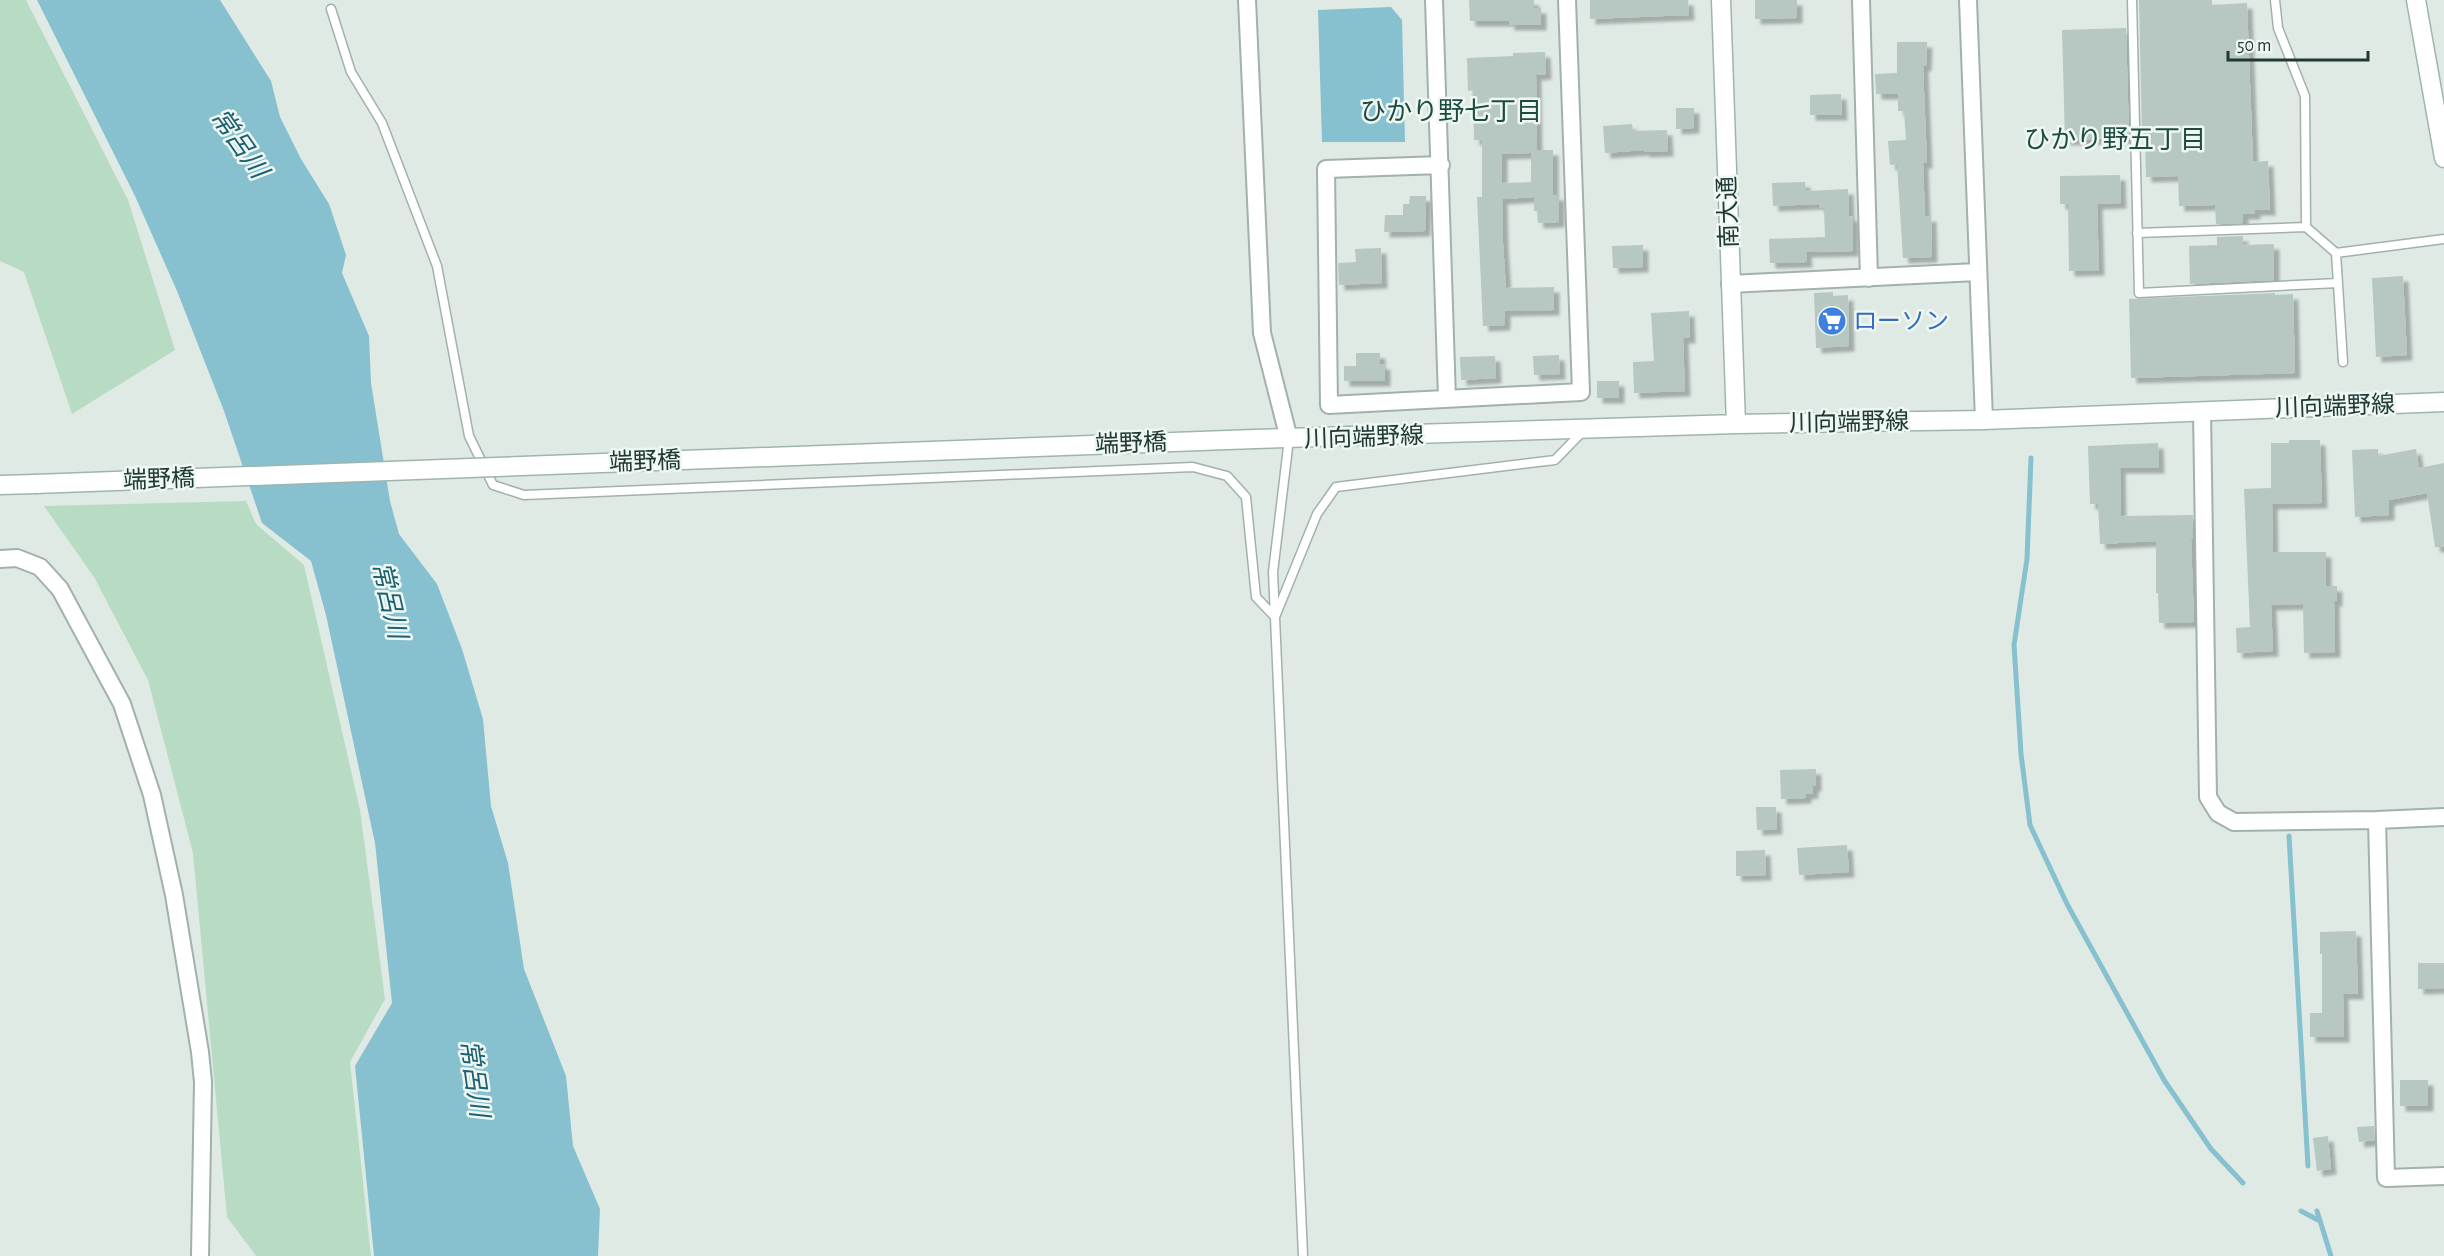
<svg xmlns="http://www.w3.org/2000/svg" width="2444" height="1256" font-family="'Alegreya Sans','Noto Sans JP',sans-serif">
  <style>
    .green { fill: #b8dbc3 }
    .water { fill: #87c0ce }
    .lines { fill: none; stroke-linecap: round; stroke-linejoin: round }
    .stream { stroke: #87c0ce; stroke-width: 5 }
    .building { fill: #b7c7c1; fill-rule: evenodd; filter: url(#shadow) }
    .lane-casing { stroke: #a2b1ac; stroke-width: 11 }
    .street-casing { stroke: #a2b1ac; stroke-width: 20 }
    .secondary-casing { stroke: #9eb5ae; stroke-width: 21 }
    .lane { stroke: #fff; stroke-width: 8 }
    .street { stroke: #fff; stroke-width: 16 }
    .secondary { stroke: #fff; stroke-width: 18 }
    .secondary-bridge-casing { stroke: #9eb5ae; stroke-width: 21; stroke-linecap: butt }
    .secondary-bridge { stroke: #fff; stroke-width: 18 }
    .labels { text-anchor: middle; stroke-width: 5; stroke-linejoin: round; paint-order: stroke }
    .street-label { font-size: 24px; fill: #203934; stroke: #eff7f3 }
    .shop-label { font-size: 24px; fill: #366cbe; stroke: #eff7f3; text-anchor: start }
    .neighbourhood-label { font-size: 26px; fill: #1d4b42; stroke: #eff7f3 }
    .water-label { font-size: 26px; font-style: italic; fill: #1c6073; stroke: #eff7f3 }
  </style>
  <defs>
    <filter id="shadow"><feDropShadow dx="5.5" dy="5.5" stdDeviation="1.5" flood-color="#0004"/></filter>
  </defs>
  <rect width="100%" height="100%" fill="#dfeae5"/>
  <!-- green -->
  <path class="green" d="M0 0H26L128 200 175 350 72 414 24 272 0 261Z
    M246 501 256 524 304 565 360 810 385 999 350 1062 371 1256H256L227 1217 193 853 148 680 94 577 44 506Z"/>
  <!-- water -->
  <path class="water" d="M37 0H220L271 81 280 117 301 159 329 204 346 255 342 273 369 336 371 383 390 501 399 534 437 584 462 649 483 719 491 806 508 863 524 969 566 1076 573 1146 600 1209 598 1256H374L355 1066 392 1003 375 843 326 615 311 561 262 523 224 411 177 291 135 196Z
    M1391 7 1402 20 1405 142H1322L1318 10Z"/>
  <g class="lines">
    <!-- stream -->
    <path class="stream" d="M2031 458 2027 559 2014 645 2021 754 2030 825 2067 904 2164 1080 2211 1149 2243 1183
      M2289 836 2308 1166
      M2301 1211 2318 1220
      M2317 1211 2331 1256"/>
  </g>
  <!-- building -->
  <path class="building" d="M1469 0H1534V8H1541V25H1509V21H1470Z
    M1590 0H1688L1689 15 1590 19Z
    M1755 0H1797V18L1755 19Z
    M2139 0H2212V5L2247 3 2253 162 2268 161 2270 210H2255V214H2243V223L2216 224 2215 205 2179 206 2178 176 2146 177 2145 137H2142Z
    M2126 28 2129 138 2065 140 2062 30Z
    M1897 42H1927L1926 66H1923L1927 163H1923L1925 217 1931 216 1932 257 1903 258 1897 164 1890 165 1888 141 1906 140 1904 111H1898V94H1876L1875 74 1897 73Z
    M1545 52 1546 74 1536 75 1537 150H1553V195H1559V222L1538 223 1537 211H1534V197L1502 199 1503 243 1506 288 1554 287V310L1505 311V325L1483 326 1477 197H1482V140H1474L1473 90 1468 91 1467 58 1513 56V53ZM1531 153V182L1502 183V154Z
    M1841 94 1842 115H1810V95Z
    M1676 108H1694V128L1676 129Z
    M1632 124 1633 131 1667 130 1668 151 1644 152V150L1605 153 1603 126Z
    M2120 175 2121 203 2097 204 2099 270 2069 271 2068 204H2060V176Z
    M1805 182 1806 191 1848 189 1849 216H1853V251L1806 252 1807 262 1770 263 1769 239 1825 237 1824 207 1819 208V204L1773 206 1772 183Z
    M1410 196H1426L1425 231 1384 232 1385 215H1403V204H1409Z
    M2243 236V245L2274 244V280L2190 284 2189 246 2217 245V237Z
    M1643 245V267L1613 268 1612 246Z
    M1381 248 1382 283 1339 285 1338 263 1356 262 1355 249Z
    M2403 276 2407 355 2376 357 2372 278Z
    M1833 292V296L1848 295 1849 346 1816 348 1814 293Z
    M2275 293V295L2293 294 2295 373 2131 378 2129 299Z
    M1689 311 1690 338H1683L1685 391 1634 393 1633 362 1654 361 1651 313Z
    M1356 353H1380V364H1385V381H1344V366H1356Z
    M1559 355 1560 374 1534 375 1533 356Z
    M1495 356 1496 378 1461 380 1460 357Z
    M1597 381H1619V398H1597Z
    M2289 440H2320L2322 503 2272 504 2273 552H2326V586H2337V601H2334L2335 652 2304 653 2303 604 2271 605 2273 651 2237 653 2236 628 2250 627 2244 489 2271 488V443H2289Z
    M2158 443 2159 468H2120L2121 516 2193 515V539H2191L2194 622 2159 623 2158 593H2156V541L2100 544 2098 504H2090L2088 446Z
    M2378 449V456L2416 449 2419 468 2444 463V547H2435L2427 493 2389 500V515L2355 517 2352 450Z
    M1816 769V786H1813V793L1806 794V798L1781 799 1780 770Z
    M1756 807H1776L1777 829 1757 830Z
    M1847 845 1849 872 1799 875 1797 848Z
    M1765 850 1766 875 1736 876V851Z
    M2356 931 2358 994H2343L2344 1037H2310V1013H2322V954H2320V932Z
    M2418 963H2444V988L2418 989Z
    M2400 1080H2428V1106H2400Z
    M2374 1126 2375 1140 2359 1142 2357 1127Z
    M2328 1136 2331 1169 2317 1171 2313 1138Z"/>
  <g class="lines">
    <!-- lane casing -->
    <g class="lane-casing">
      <path id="lane" d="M2132 0 2139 293 2338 283
        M2275 0 2278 28 2305 96 2306 227
        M331 9 351 72 382 123 437 266 469 436 493 485 524 495 1193 467 1227 476 1246 497 1256 597 1275 617 1317 514 1336 487 1555 460 1584 430
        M2137 233 2306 227 2336 253
        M2343 362 2336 253 2444 239
        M1289 439 1273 572 1303 1256"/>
    </g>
    <!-- street casing -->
    <g class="street-casing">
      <path id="street" d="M1247 0 1262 333 1289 439
        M1434 0 1447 399
        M1861 0 1869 278
        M1968 0 1984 420
        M1441 165 1326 169 1329 405 1581 392 1567 0
        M1730 284 1977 272
        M2202 411 2208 797 2218 813 2234 822 2377 820
        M0 559 17 558 40 567 60 589 122 704 152 795 174 895 200 1052 203 1082 200 1256
        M2444 817 2377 820 2386 1178 2444 1176"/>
    </g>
    <!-- secondary casing -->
    <g class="secondary-casing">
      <path id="secondary" d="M1721 0 1736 424
        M2416 0 2444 158
        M1255 439 1736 424 1984 420 2444 402
        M0 485 35 484"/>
    </g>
    <!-- lane -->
    <use href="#lane" class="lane"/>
    <!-- street -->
    <use href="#street" class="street"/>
    <!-- secondary -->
    <use href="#secondary" class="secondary"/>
    <!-- secondary-bridge casing -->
    <g class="secondary-bridge-casing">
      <path id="secondary-bridge" d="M35 484 1255 439"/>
    </g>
    <!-- secondary-bridge -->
    <use href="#secondary-bridge" class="secondary-bridge"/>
  </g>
  <!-- icons -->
  <defs>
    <g id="supermarket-disc" transform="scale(1.5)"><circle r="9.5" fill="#3f7fe0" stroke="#eff7f3"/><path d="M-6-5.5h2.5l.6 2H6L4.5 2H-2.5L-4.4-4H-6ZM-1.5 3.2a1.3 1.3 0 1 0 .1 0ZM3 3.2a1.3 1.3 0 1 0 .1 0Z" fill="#fff"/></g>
  </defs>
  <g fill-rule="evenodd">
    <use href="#supermarket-disc" x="1832" y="321"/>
  </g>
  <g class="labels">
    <!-- street labels -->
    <g class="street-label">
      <text transform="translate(1728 212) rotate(-92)" y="8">南大通</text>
      <text transform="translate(2335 406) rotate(-2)" y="8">川向端野線</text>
      <text transform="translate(1849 422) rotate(-1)" y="8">川向端野線</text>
      <text transform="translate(1364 437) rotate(-2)" y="8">川向端野線</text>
      <text transform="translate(1131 443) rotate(-2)" y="8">端野橋</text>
      <text transform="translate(645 461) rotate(-2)" y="8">端野橋</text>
      <text transform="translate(159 479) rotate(-2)" y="8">端野橋</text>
    </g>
    <!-- shop labels -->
    <g class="shop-label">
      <text x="1853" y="329">ローソン</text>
    </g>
    <!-- neighbourhood labels -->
    <g class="neighbourhood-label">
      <text x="1451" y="120">ひかり野七丁目</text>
      <text x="2115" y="148">ひかり野五丁目</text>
    </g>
    <!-- water labels -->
    <g class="water-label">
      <text transform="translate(240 143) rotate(55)" y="9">常呂川</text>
      <text transform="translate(390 600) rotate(77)" y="9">常呂川</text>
      <text transform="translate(475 1078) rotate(82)" y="9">常呂川</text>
    </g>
  </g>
  <!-- scale -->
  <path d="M2228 51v9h140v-9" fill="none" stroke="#203934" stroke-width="3"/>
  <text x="2237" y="51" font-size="18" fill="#203934" stroke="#eff7f3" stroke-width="4.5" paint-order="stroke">50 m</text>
</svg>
